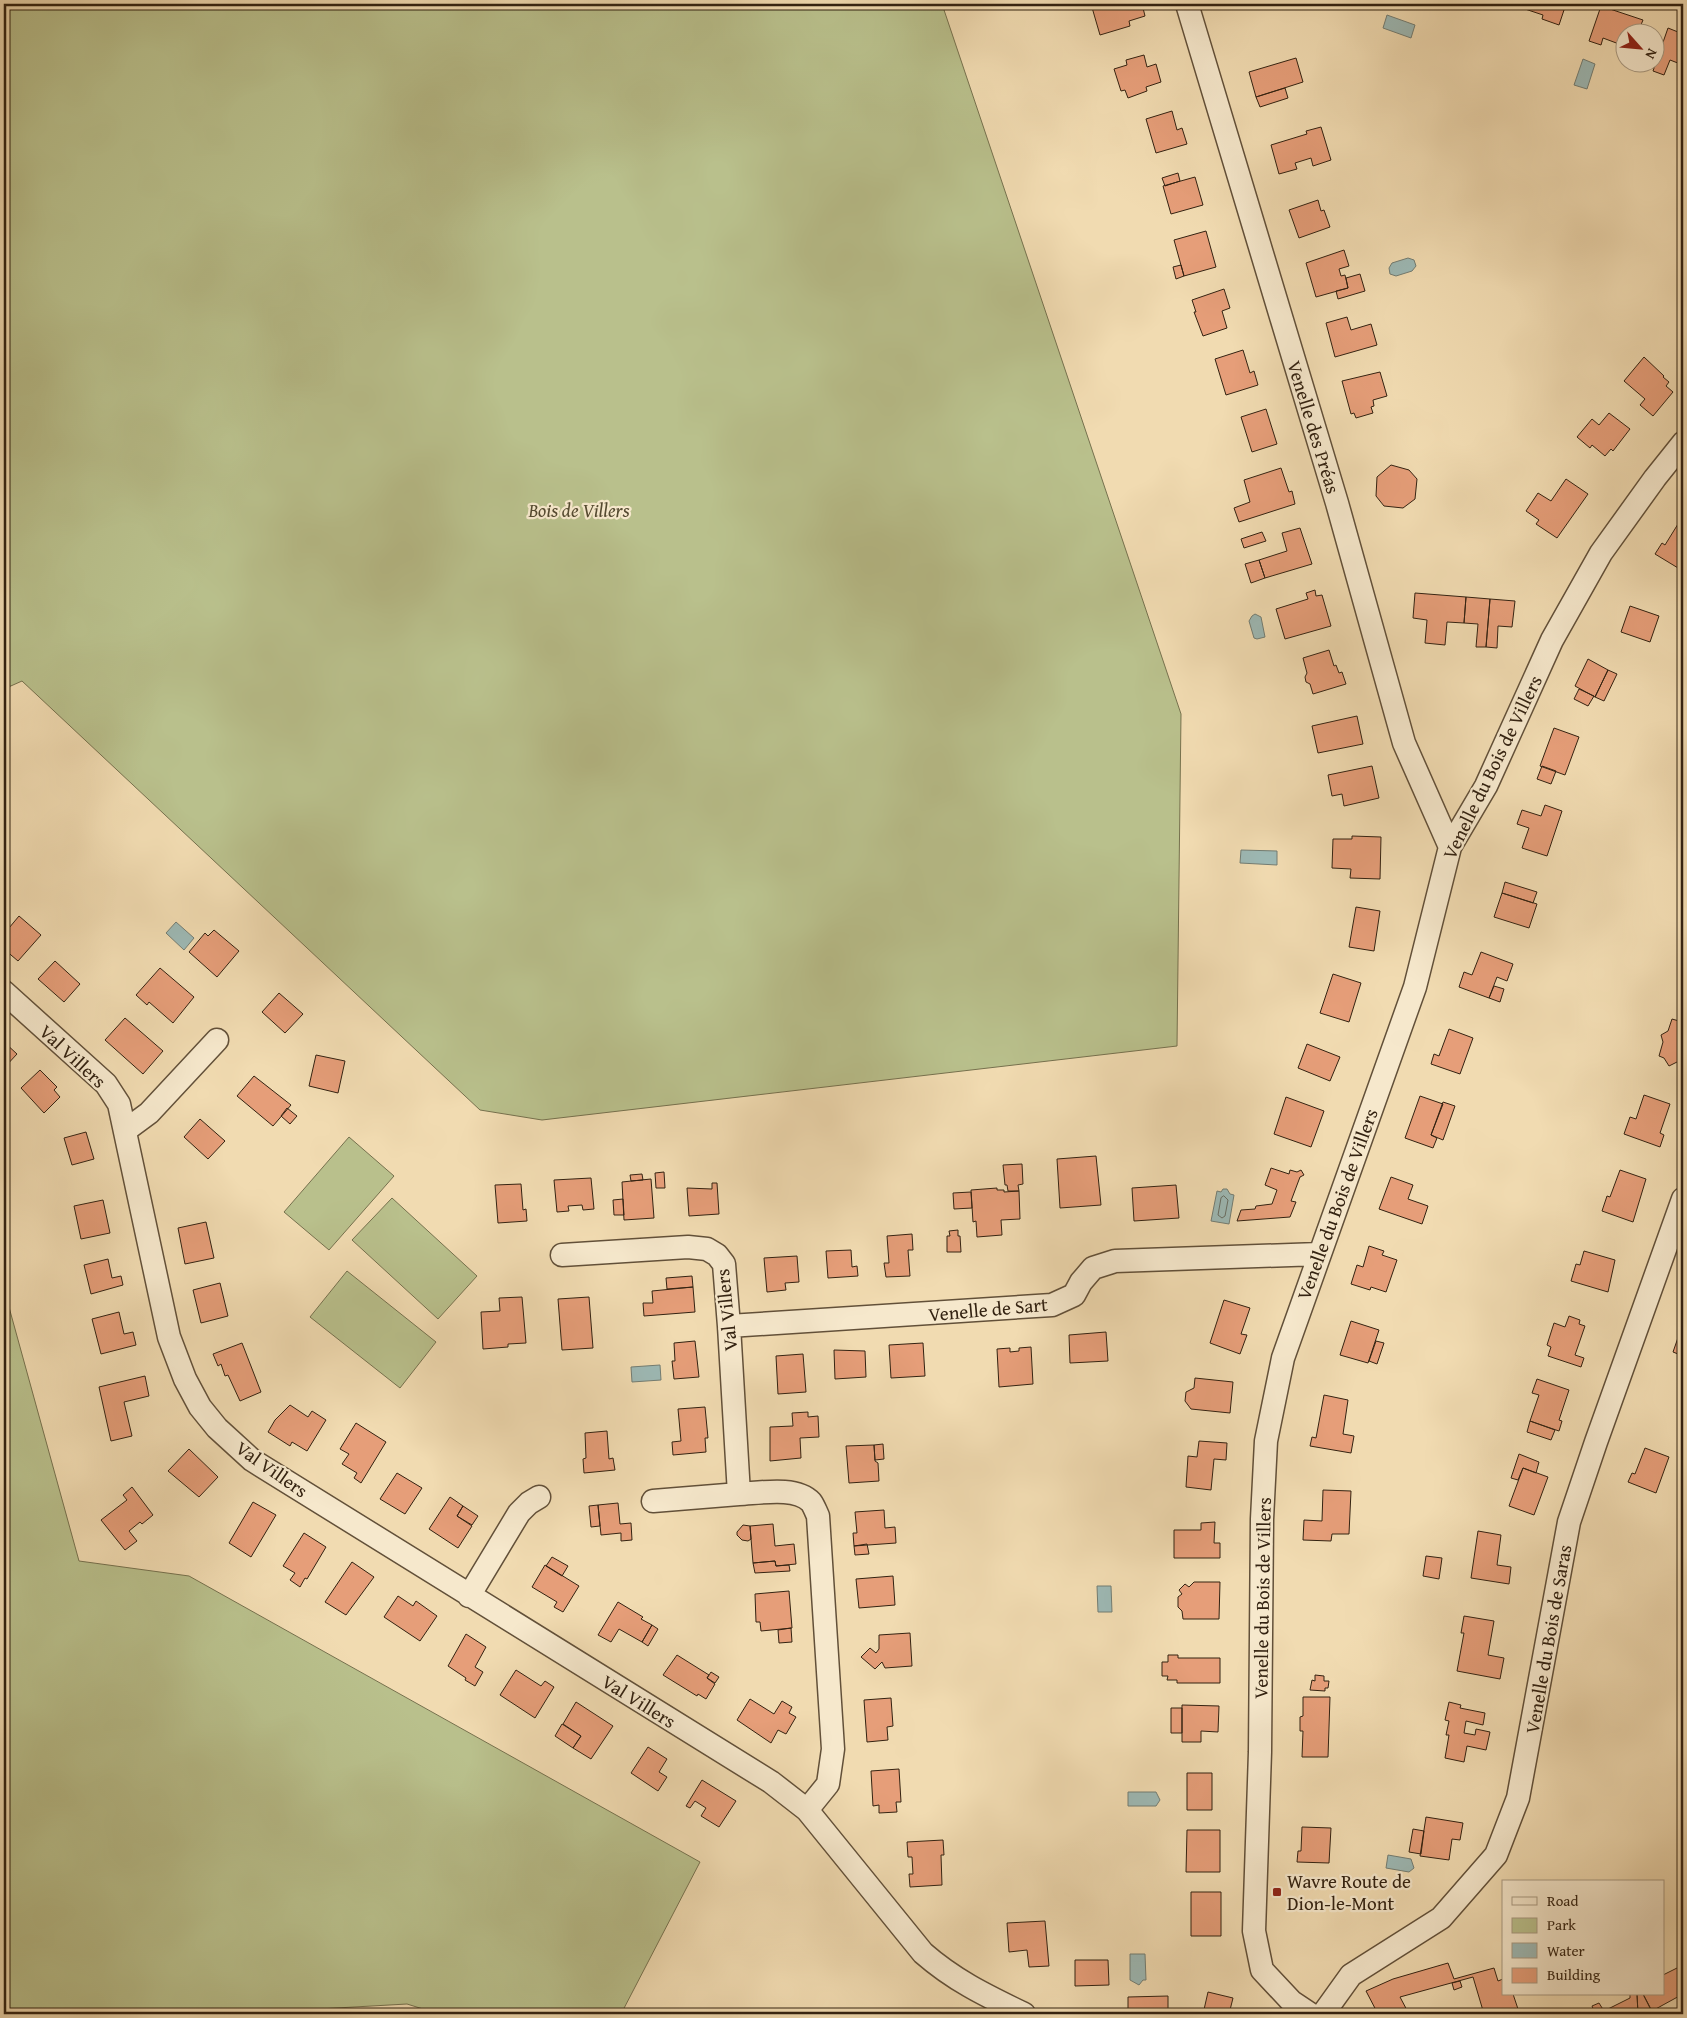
<svg xmlns="http://www.w3.org/2000/svg" width="1687" height="2018" font-family="'Gentium Book Plus',serif">
  <style>
    .green { fill: #b9c08c; stroke: #76714e }
    .water { fill: #9db9b5; stroke: #737d73 }
    .lines { fill: none; stroke-linecap: round; stroke-linejoin: round }
    .shore { stroke: #686e63; stroke-width: 1 }
    .building { fill: #e69e79; stroke: #321 }
    .minor-casing { stroke: #625039; stroke-width: 25 }
    .minor { stroke: #f6e8cc; stroke-width: 22 }
    .poi-dot { fill: #8f2418; stroke: #f6e8cc; stroke-width: 2 }
    .labels { text-anchor: middle; stroke-width: 4.5; stroke-linejoin: round; paint-order: stroke }
    .street-label { font-size: 19px; fill: #321; stroke: #f6e8cc }
    .park-label { font-size: 19px; font-style: italic; fill: #544a30; stroke: #f6e8cc }
    .poi-label { font-size: 19px; fill: #321; stroke: #f6e8cc; text-anchor: start }
  </style>
  <rect width="100%" height="100%" fill="#f1dbb1"/>
  <filter id="stains"><feTurbulence type="fractalNoise" baseFrequency=".004" numOctaves="4"/><feColorMatrix values="0 0 0 0 .2 0 0 0 0 .09 0 0 0 0 .02 0 0 0 .5 -.17"/></filter>
  <radialGradient id="worn" r=".72"><stop offset=".6" stop-color="#630" stop-opacity="0"/><stop offset="1" stop-color="#630" stop-opacity=".3"/></radialGradient>
  <!-- green -->
  <path class="green" d="M4 4H942L1181 714 1177 1046 542 1120 480 1110 22 681 4 689Z
    M349 1137 394 1176 329 1250 284 1212Z
    M392 1198 477 1276 438 1319 352 1240Z
    M347 1271 436 1342 400 1388 310 1317Z
    M4 1289 79 1561 189 1576 700 1862 621 2014H439L407 2004 301 2010 290 2014H4Z"/>
  <!-- water -->
  <path class="water" d="M1387 15 1415 25 1411 38 1383 28Z
    M1583 59 1595 64 1587 89 1574 85Z
    M1408 258 1414 260 1416 266 1412 271 1396 276 1390 274 1389 268 1392 263Z
    M1255 614 1261 617 1265 637 1257 639 1254 638 1249 621 1252 616Z
    M1241 850 1277 851V865L1240 863Z
    M176 922 194 938 184 950 166 933Z
    M1223 1189H1227L1230 1194 1234 1195 1229 1224 1211 1221 1217 1191 1221 1192Z
    M660 1365 661 1380 632 1382 631 1367Z
    M1097 1586H1111L1112 1612H1098Z
    M1128 1792H1156L1160 1800 1156 1806H1128Z
    M1388 1855 1411 1859 1414 1868 1409 1872 1386 1868Z
    M1130 1954H1145L1146 1980H1143L1139 1985 1130 1980Z"/>
  <g class="lines">
    <!-- shore -->
    <path class="shore" d="M1224 1196 1228 1200 1225 1216 1222 1218 1218 1215 1221 1198Z"/>
  </g>
  <!-- building -->
  <path class="building" d="M1091 4H1142L1145 16 1129 21 1130 26 1100 35Z
    M1526 4H1566L1559 25 1542 19 1543 15 1525 9Z
    M1601 6 1643 20 1638 32H1624V50L1618 48 1619 44 1603 38 1601 45 1589 41Z
    M1668 28 1683 34V65L1670 60 1664 75 1653 71Z
    M1144 55 1147 67 1156 64 1161 82 1146 87 1147 91 1128 98 1125 90 1121 91 1114 69 1127 65 1126 60Z
    M1296 58 1303 82 1256 97 1249 72Z
    M1285 88 1288 98 1260 107 1256 97Z
    M1172 111 1177 130 1182 128 1187 144 1156 153 1146 119Z
    M1321 127 1331 160 1313 166 1311 158 1295 163 1297 169 1279 174 1271 145 1307 134 1306 131Z
    M1178 173 1180 181 1165 186 1162 178Z
    M1195 177 1203 205 1171 214 1163 186Z
    M1318 200 1321 211 1324 210 1330 227 1299 238 1289 210Z
    M1206 231 1216 267 1184 276 1174 240Z
    M1344 250 1349 266 1339 269 1341 276 1345 275 1348 288 1316 297 1306 263Z
    M1181 265 1184 276 1176 279 1173 267Z
    M1360 274 1365 291 1338 299 1336 291 1348 288 1346 278Z
    M1224 289 1230 308 1222 311 1227 328 1203 336 1194 312H1196L1192 300Z
    M1347 317 1351 330 1371 324 1377 345 1335 357 1326 323Z
    M1243 350 1250 373 1254 371 1258 385 1226 395 1215 359Z
    M1644 357 1664 376 1663 377 1669 382 1666 386 1673 392 1653 416 1640 405 1645 399 1624 381Z
    M1380 372 1387 396 1373 400 1374 406 1371 407 1373 413 1356 418 1354 413 1351 414 1342 381Z
    M1266 409 1277 444 1252 452 1241 417Z
    M1609 413 1630 429 1613 451 1611 449 1605 456 1592 445 1590 448 1577 437 1592 419 1599 425Z
    M1391 465 1409 470 1417 479 1415 499 1403 508 1384 506 1376 496 1377 477Z
    M1281 468 1289 492 1292 491 1295 504 1239 522 1234 508 1250 502 1244 480Z
    M1566 479 1588 494 1557 538 1536 524 1539 520 1526 511 1538 493 1551 501Z
    M1678 524 1683 528V571L1655 554 1662 543 1665 545Z
    M1300 528 1312 564 1265 578 1259 560 1287 551 1282 533Z
    M1262 532 1266 541 1244 548 1241 539Z
    M1259 560 1265 578 1251 583 1245 564Z
    M1315 590 1316 596 1322 595 1331 626 1285 639 1276 609 1308 599 1306 593Z
    M1415 593 1466 597 1464 623 1447 622 1445 645 1425 643 1427 620 1413 618Z
    M1466 597 1490 599 1486 647H1476L1478 624 1464 623Z
    M1490 599 1515 601 1512 627 1498 626 1497 648 1486 647Z
    M1630 606 1659 616 1650 642 1621 632Z
    M1329 650 1334 666 1336 665 1339 673 1342 672 1346 684 1313 694 1310 684 1306 682 1305 677 1307 673 1303 658Z
    M1588 659 1608 670 1595 697 1575 686Z
    M1608 670 1617 674 1604 701 1595 697Z
    M1579 689 1594 696 1588 706 1574 699Z
    M1357 716 1363 744 1318 753 1312 726Z
    M1554 728 1579 737 1565 775 1540 766Z
    M1372 766 1379 798 1344 806 1342 794 1332 796 1328 775Z
    M1542 766 1556 771 1551 784 1537 779Z
    M1545 805 1562 811 1547 856 1522 848 1529 828 1517 824 1522 810 1541 816Z
    M1352 836 1381 837 1380 879 1350 878 1351 869 1332 868 1333 839H1352Z
    M1505 882 1537 892 1533 903 1502 893Z
    M1502 893 1537 904 1529 928 1494 917Z
    M1356 907 1380 911 1374 951 1349 947Z
    M19 916 41 935 18 961 4 949V934Z
    M214 930 239 951 217 977 189 952 205 933 208 936Z
    M1481 952 1513 964 1507 981 1497 977 1489 998 1459 987 1464 972 1472 975Z
    M55 961 80 984 64 1002 38 979Z
    M160 968 194 997 173 1023 149 1002 147 1005 136 995Z
    M1333 974 1361 983 1349 1022 1320 1013Z
    M1494 986 1504 989 1500 1002 1489 998Z
    M279 993 303 1014 285 1033 262 1012Z
    M125 1018 163 1051 143 1074 105 1040Z
    M1672 1019 1679 1021 1683 1019V1064L1677 1062 1669 1066 1664 1058 1659 1056 1663 1042 1661 1035 1668 1031Z
    M1449 1029 1473 1038 1460 1074 1431 1064 1434 1054 1439 1056Z
    M4 1042 17 1054 4 1068Z
    M1307 1044 1340 1057 1330 1081 1298 1068Z
    M316 1055 345 1061 338 1093 309 1086Z
    M40 1070 57 1087 54 1090 60 1097 44 1113 21 1088Z
    M254 1076 291 1105 273 1126 237 1096Z
    M1644 1095 1670 1104 1660 1133 1664 1135 1660 1147 1624 1134 1630 1117 1636 1119Z
    M1420 1096 1443 1104 1431 1135 1437 1138 1433 1148 1405 1138Z
    M1286 1097 1324 1111 1311 1147 1274 1134Z
    M1443 1102 1455 1106 1443 1140 1431 1135Z
    M287 1108 297 1116 290 1124 281 1116Z
    M200 1119 225 1141 208 1159 184 1137Z
    M86 1132 94 1159 72 1165 64 1138Z
    M1096 1156 1101 1205 1060 1208 1057 1159Z
    M1022 1164 1023 1184 1018 1185 1019 1191H1008L1007 1185H1005L1003 1165Z
    M1271 1168 1289 1174 1290 1170 1297 1172 1301 1170 1304 1175 1300 1177 1291 1201 1296 1202 1290 1217 1237 1221 1241 1210 1255 1209 1256 1206 1272 1204 1277 1190 1265 1185Z
    M1620 1170 1646 1179 1633 1222 1602 1211 1607 1196 1610 1197Z
    M664 1172 665 1188H656L655 1173Z
    M642 1174 643 1180 631 1181 630 1175Z
    M1391 1177 1413 1185 1408 1199 1428 1206 1422 1224 1379 1209Z
    M591 1178 594 1209 583 1210 582 1205 568 1206 569 1211 557 1212 554 1180Z
    M651 1179 654 1218 624 1220 622 1182Z
    M712 1183H717L719 1214 689 1216 687 1188 712 1189Z
    M521 1184 523 1210 526 1209 527 1221 498 1223 495 1185Z
    M1176 1185 1179 1218 1134 1221 1132 1188Z
    M997 1188V1190H1004V1192L1019 1191 1020 1219 1001 1220 1002 1235 977 1237 976 1221 973 1222 971 1190Z
    M971 1192 972 1208 954 1209 953 1193Z
    M623 1199 624 1215H614L613 1200Z
    M103 1200 110 1233 81 1239 74 1206Z
    M206 1222 214 1258 185 1264 178 1228Z
    M958 1230V1236H960L961 1252H947V1236H950L949 1231Z
    M912 1234 913 1250H908L910 1276 886 1277 884 1263H889L887 1236Z
    M1369 1246 1384 1251 1382 1255 1397 1260 1386 1292 1371 1287 1370 1290 1351 1284 1357 1265 1363 1267Z
    M851 1250 852 1267 857 1266 858 1276 828 1278 826 1251Z
    M1584 1251 1615 1260 1608 1292 1571 1281 1576 1264 1580 1265Z
    M797 1256 799 1282 785 1283 786 1290 767 1292 764 1258Z
    M108 1259 112 1278 121 1276 123 1285 91 1294 84 1265Z
    M692 1276 693 1287 667 1289 666 1278Z
    M220 1283 228 1316 201 1323 193 1290Z
    M693 1287 695 1312 644 1316 643 1303H653L652 1291Z
    M522 1297 526 1343 508 1344V1347L483 1349 481 1312 500 1311 499 1298Z
    M589 1297 593 1348 562 1350 558 1299Z
    M1224 1300 1250 1308 1241 1334 1247 1335 1240 1354 1210 1343Z
    M119 1312 124 1334 133 1332 136 1345 101 1354 92 1319Z
    M1569 1316 1580 1320 1579 1324 1585 1326 1575 1355 1584 1358 1581 1367 1548 1356 1551 1347 1547 1345 1554 1323 1565 1327Z
    M1351 1321 1379 1330 1368 1363 1340 1355Z
    M1683 1328V1356L1673 1352 1680 1332 1681 1333Z
    M1106 1332 1108 1361 1070 1363 1069 1335Z
    M695 1341 699 1377 674 1379 672 1361H675L674 1343Z
    M1376 1341 1384 1343 1377 1364 1369 1361Z
    M242 1343 261 1392 240 1401 228 1375 225 1376 221 1364 218 1366 213 1354Z
    M923 1343 925 1376 891 1378 889 1345Z
    M1031 1347 1033 1384 999 1387 997 1349 1010 1348V1352L1019 1351V1348Z
    M834 1350 865 1351 866 1377 835 1379Z
    M803 1354 806 1392 778 1394 776 1356Z
    M145 1376 149 1396 124 1402 132 1436 111 1441 99 1387Z
    M1195 1378 1233 1382 1230 1413 1191 1409 1185 1401 1186 1392 1194 1388Z
    M1537 1379 1569 1390 1559 1420 1562 1421 1559 1431 1530 1421 1539 1395 1532 1393Z
    M1324 1395 1348 1400 1343 1434 1354 1436 1351 1453 1310 1446 1312 1437 1316 1438Z
    M290 1405 308 1417 312 1411 326 1420 307 1451 292 1442 290 1446 268 1432 275 1420Z
    M705 1407 708 1438H705L706 1452 673 1455 672 1442 681 1441 678 1409Z
    M808 1412V1417L818 1416 819 1437 800 1438 801 1458 770 1461V1427L793 1426 792 1413Z
    M1530 1421 1555 1430 1551 1440 1527 1432Z
    M356 1423 386 1442 361 1483 354 1478 357 1473 342 1464 349 1454 340 1449Z
    M607 1431 609 1459 613 1458 615 1470 584 1473 583 1459 586 1458 585 1433Z
    M1199 1441 1227 1443 1226 1460 1214 1459 1211 1490 1186 1487 1188 1456 1197 1457Z
    M883 1444 884 1459 875 1460 874 1445Z
    M874 1445 875 1461 878 1463 879 1481 849 1483 846 1446Z
    M1645 1448 1669 1457 1656 1493 1628 1482 1632 1473 1635 1474Z
    M189 1449 218 1477 199 1497 168 1471Z
    M1519 1454 1539 1462 1536 1473 1523 1468 1518 1480 1511 1478Z
    M1523 1468 1548 1477 1534 1515 1509 1506Z
    M397 1473 422 1488 405 1514 380 1499Z
    M132 1487 153 1515 142 1524 140 1522 129 1531 137 1541 125 1550 101 1520 127 1500 123 1495Z
    M1323 1490 1351 1491 1349 1534H1332L1331 1541 1303 1540 1304 1520 1322 1521Z
    M450 1497 463 1506 457 1516 472 1526 458 1548 429 1529Z
    M253 1502 276 1515 251 1557 229 1543Z
    M618 1503 620 1524 631 1523 632 1540 621 1541V1533L601 1535 598 1505Z
    M598 1505 600 1526 591 1527 589 1506Z
    M463 1506 478 1516 472 1525 457 1516Z
    M884 1510 885 1528 895 1527 896 1543 854 1546 853 1533H857L855 1512Z
    M1215 1522 1214 1543H1220V1558H1174V1530H1201V1523Z
    M773 1524 775 1546 794 1544 796 1564 776 1566 775 1561 753 1563 750 1526Z
    M743 1525 750 1526 751 1539 748 1541 742 1540 737 1535V1532Z
    M1478 1531 1501 1535 1497 1565 1511 1567 1509 1584 1471 1578Z
    M304 1533 326 1547 307 1579 305 1578 300 1587 290 1580 295 1573 283 1566Z
    M867 1544 869 1554 855 1555 854 1546Z
    M1426 1556 1442 1558 1439 1579 1423 1576Z
    M552 1557 568 1566 562 1576 546 1566Z
    M775 1561 776 1566 789 1565 790 1571 755 1573 753 1563Z
    M352 1562 374 1577 346 1615 325 1602Z
    M545 1565 579 1586 563 1612 554 1607 557 1602 532 1587Z
    M893 1576 895 1605 859 1608 856 1579Z
    M1194 1582H1220L1219 1619H1183L1182 1611 1178 1607V1597L1182 1594 1179 1590 1185 1584 1189 1587Z
    M789 1591 792 1628 761 1631 760 1622H756L755 1594Z
    M398 1596 413 1606 416 1601 437 1616 420 1641 384 1617Z
    M618 1602 643 1617 641 1619 652 1625 642 1642 619 1629 611 1642 598 1635Z
    M1464 1616 1494 1621 1488 1655 1504 1658 1500 1679 1457 1671 1464 1633H1461Z
    M652 1625 658 1629 648 1646 642 1642Z
    M791 1628 792 1642 779 1643 778 1630Z
    M910 1633 912 1666 885 1668 882 1662 875 1669 861 1657 870 1648 876 1653 879 1649V1635Z
    M466 1634 486 1647 475 1667 483 1672 475 1686 465 1680 466 1678 448 1666Z
    M677 1655 709 1675 707 1678 715 1684 706 1699 698 1694 697 1696 663 1675Z
    M1168 1655H1178V1658H1220V1683H1177V1680H1167L1168 1676H1162V1662H1168Z
    M516 1670 541 1686 545 1681 554 1687 535 1718 500 1695Z
    M711 1672 719 1677 715 1683 707 1678Z
    M1315 1675 1324 1676V1681H1329L1328 1688H1325V1691L1310 1690 1312 1680 1315 1681Z
    M1303 1697H1330L1328 1757H1302L1303 1731H1300V1717L1303 1716Z
    M891 1698 893 1726 887 1727 888 1740 867 1742 864 1700Z
    M750 1699 774 1714 782 1701 792 1707 789 1713 796 1717 786 1734 778 1730 771 1743 737 1720Z
    M576 1702 613 1726 591 1759 573 1748 581 1736 563 1724Z
    M1449 1702 1461 1705 1460 1708 1485 1713 1483 1725 1466 1721 1464 1733 1475 1735 1476 1729 1490 1732 1486 1750 1467 1746 1464 1762 1445 1758 1449 1735H1446L1449 1721 1445 1720Z
    M1182 1705 1219 1706 1218 1732 1201 1731V1742H1182Z
    M1171 1708H1182V1733H1171Z
    M562 1724 581 1736 573 1748 555 1736Z
    M648 1747 667 1759 659 1772 667 1777 658 1791 631 1773Z
    M899 1769 901 1802H896L897 1812 879 1813V1805L873 1806 871 1771Z
    M1187 1773H1212V1810H1187Z
    M702 1780 736 1801 719 1827 701 1816 706 1808 695 1801 690 1808 686 1806Z
    M1426 1817 1463 1823 1460 1840 1452 1839 1449 1860 1420 1856Z
    M1302 1827 1331 1828 1329 1863 1297 1862 1298 1851H1301Z
    M1413 1829 1424 1831 1421 1854 1409 1852Z
    M1187 1830H1220V1872H1186Z
    M943 1840 944 1855H941L942 1885 910 1887 909 1874H913L912 1857H908L907 1842Z
    M1191 1892H1221V1936H1191Z
    M1045 1921 1049 1966 1029 1967 1027 1950 1009 1952 1007 1923Z
    M1075 1960H1108L1109 1985 1075 1986Z
    M1448 1963 1454 1979 1494 1968 1498 1981 1503 1979V1994H1513L1519 2012 1516 2014H1484L1473 1977 1400 1997 1409 2014H1378L1366 1991 1393 1979Z
    M1683 1965V1994L1652 2011 1643 1994H1663V1975Z
    M1460 1981 1462 1987 1454 1990 1452 1983Z
    M1208 1992 1233 1998 1229 2014H1203Z
    M1630 1994H1637L1638 2014H1595L1592 2006 1599 2003 1604 2011 1630 1998Z
    M1637 1994H1643L1653 2014H1638Z
    M1168 1996V2014H1128V1997Z"/>
  <g class="lines">
    <!-- minor casing -->
    <g class="minor-casing">
      <path id="minor" d="M1187 4 1337 503 1404 743 1450 847
        M4 992 106 1084 119 1104 169 1337 185 1379 200 1407 217 1428 252 1460 771 1782 807 1810 923 1953C955 1981 987 1996 1024 2014
        M126 1130 149 1113 217 1040
        M562 1255 688 1247 707 1249 717 1255 724 1264 729 1326 739 1494C760 1493 796 1486 811 1502 814 1506 816 1512 818 1516L833 1749 828 1784 807 1810
        M729 1326 1052 1305 1074 1295 1081 1282 1093 1268 1115 1261 1319 1254
        M653 1501 739 1494
        M469 1596 519 1513 529 1503 539 1497
        M1310 2014 1292 2002 1262 1970 1254 1931 1260 1752 1262 1519 1266 1441 1283 1358 1415 987 1450 847 1486 786 1552 640 1601 553 1655 478 1683 443
        M1323 2014 1351 1975 1441 1918 1496 1855 1518 1798 1569 1522 1596 1442 1683 1199"/>
    </g>
    <!-- minor -->
    <use href="#minor" class="minor"/>
  </g>
  <!-- markers -->
  <rect class="poi-dot" x="1272" y="1887" width="10" height="10" rx="2.5"/>
  <g class="labels">
    <!-- street labels -->
    <g class="street-label">
      <text transform="translate(1314 427) rotate(73)" y="7">Venelle des Préas</text>
      <text transform="translate(1492 767) rotate(-64)" y="7">Venelle du Bois de Villers</text>
      <text transform="translate(73 1056) rotate(43)" y="7">Val Villers</text>
      <text transform="translate(1337 1204) rotate(-70)" y="7">Venelle du Bois de Villers</text>
      <text transform="translate(988 1309) rotate(-5)" y="7">Venelle de Sart</text>
      <text transform="translate(726 1310) rotate(-96)" y="7">Val Villers</text>
      <text transform="translate(272 1469) rotate(35)" y="7">Val Villers</text>
      <text transform="translate(1262 1598) rotate(-89)" y="7">Venelle du Bois de Villers</text>
      <text transform="translate(1548 1639) rotate(-80)" y="7">Venelle du Bois de Saras</text>
      <text transform="translate(639 1701) rotate(32)" y="7">Val Villers</text>
    </g>
    <!-- park labels -->
    <g class="park-label">
      <text x="579" y="517">Bois de Villers</text>
    </g>
    <!-- poi labels -->
    <g class="poi-label">
      <text x="1287" y="1888">Wavre Route de<tspan x="1287" dy="22">Dion-le-Mont</tspan></text>
    </g>
  </g>
  <!-- margin -->
  <rect width="1687" height="2018" fill="none" stroke="#f1dbb1" stroke-width="20"/>
  <rect x="5" y="5" width="1677" height="2008" fill="none" stroke="#321" stroke-width="2.5"/>
  <rect x="10" y="10" width="1667" height="1998" fill="none" stroke="#321"/>
  <!-- legend -->
  <rect x="1502" y="1880" width="162" height="115" fill="#f6e8cc" stroke="#a89981"/>
  <rect x="1512" y="1897" width="25" height="8" fill="#f6e8cc" stroke="#a89981"/>
  <text x="1547" y="1906" font-size="15" fill="#332211">Road</text>
  <rect x="1512" y="1918" width="25" height="15" fill="#b9c08c" stroke="#a89981"/>
  <text x="1547" y="1930" font-size="15" fill="#332211">Park</text>
  <rect x="1512" y="1943" width="25" height="15" fill="#9db9b5" stroke="#a89981"/>
  <text x="1547" y="1956" font-size="15" fill="#332211">Water</text>
  <rect x="1512" y="1968" width="25" height="15" fill="#e69e79" stroke="#a89981"/>
  <text x="1547" y="1980" font-size="15" fill="#332211">Building</text>
  <!-- north arrow -->
  <g transform="translate(1640 48) rotate(117)"><circle r="24" fill="#f6e8cc" stroke="#a89981"/>
  <path d="M0-4L9 19L0 12L-9 19Z" fill="#8f2418"/>
  <text y="-8" font-size="14" font-weight="bold" text-anchor="middle" fill="#332211">N</text>
  </g>
  <rect width="100%" height="100%" filter="url(#stains)"/>
  <rect width="100%" height="100%" fill="url(#worn)"/>
</svg>
